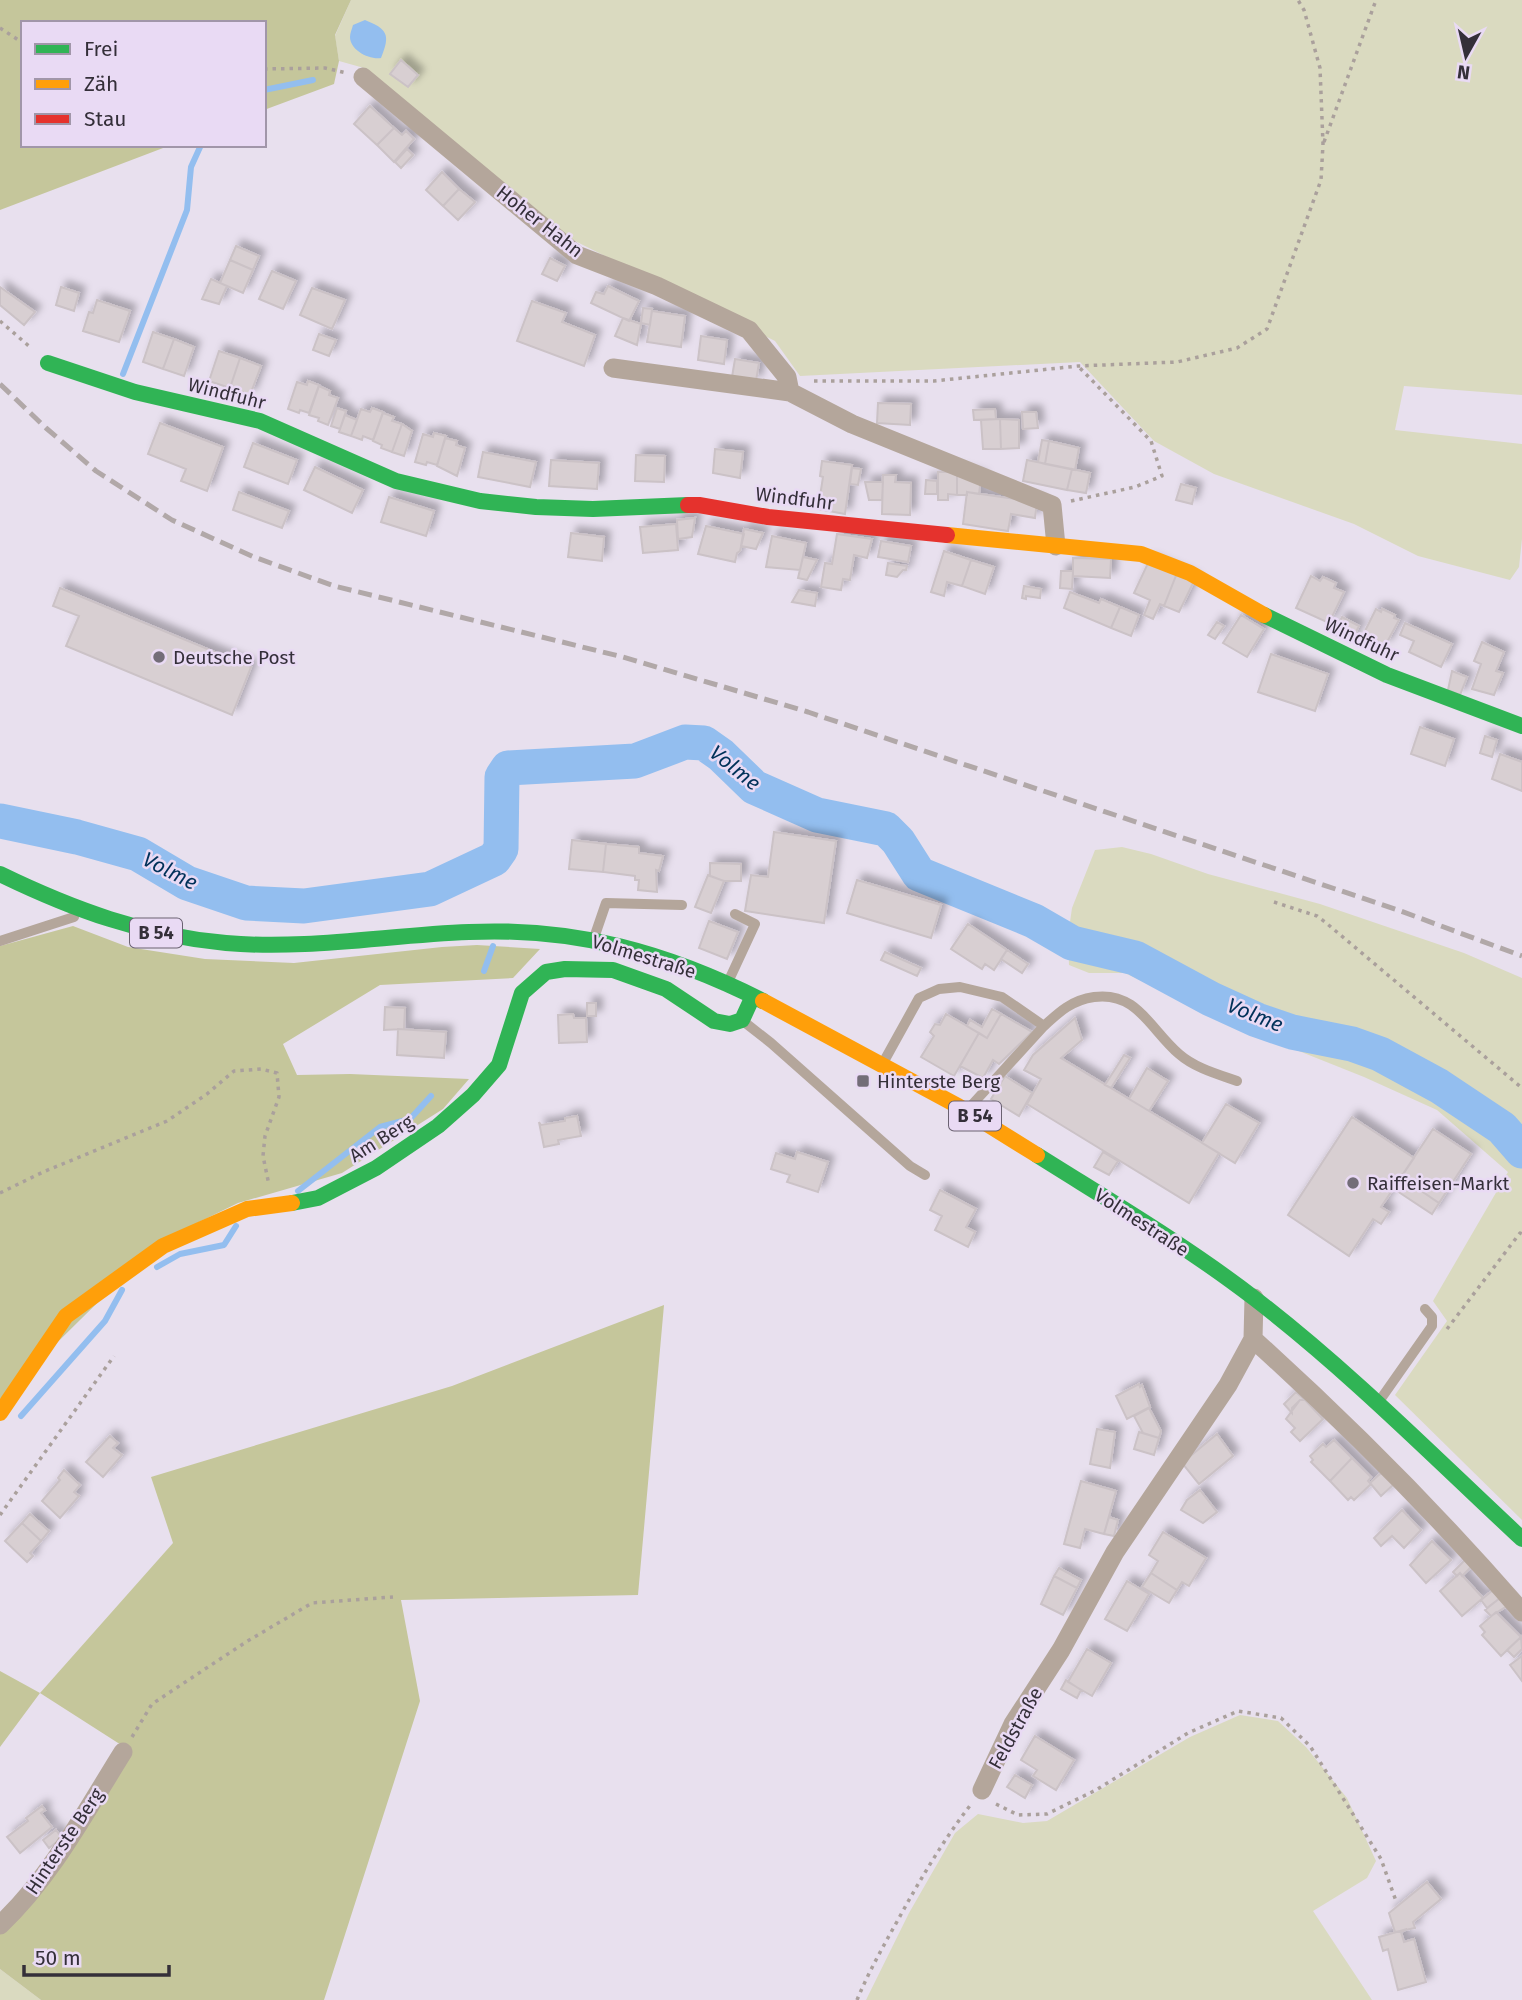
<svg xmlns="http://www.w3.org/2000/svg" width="1522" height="2000" font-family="'Fira Sans',sans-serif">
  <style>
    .green { fill: #dadac0 }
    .forest { fill: #c5c69b }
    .water { fill: #93beef }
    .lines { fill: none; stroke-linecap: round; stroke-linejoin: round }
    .stream { stroke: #93beef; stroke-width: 6 }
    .river { stroke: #93beef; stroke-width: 35 }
    .building { fill: #d8cfd2; stroke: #cbc2c6; stroke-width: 2; filter: url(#shadow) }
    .path { stroke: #aaa09c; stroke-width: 3.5; stroke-dasharray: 3.5 5; stroke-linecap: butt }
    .lane { stroke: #b4a69b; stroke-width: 10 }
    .street { stroke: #b4a69b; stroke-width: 19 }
    .fast { stroke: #30b455; stroke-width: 16 }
    .slow { stroke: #ff9f0a; stroke-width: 16 }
    .jam { stroke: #e5322d; stroke-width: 16 }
    .rail { stroke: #b1a8a8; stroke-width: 5; stroke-dasharray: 14 7; stroke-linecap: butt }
    .poi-dot { fill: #736d78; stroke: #e9daf4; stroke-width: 2.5 }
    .labels { text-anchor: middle; stroke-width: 5; stroke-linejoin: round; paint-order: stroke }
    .shield { fill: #e9daf4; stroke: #6a6271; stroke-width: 2 }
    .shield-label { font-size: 18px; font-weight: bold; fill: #342f39 }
    .street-label { font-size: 19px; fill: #342f39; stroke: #e9daf4 }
    .poi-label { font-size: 19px; fill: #342f39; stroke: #e9daf4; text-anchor: start }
    .water-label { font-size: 21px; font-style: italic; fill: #003159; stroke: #e9daf4 }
  </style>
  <defs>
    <filter id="shadow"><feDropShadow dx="6" dy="-6" stdDeviation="3.5" flood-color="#0004"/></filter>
  </defs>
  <rect width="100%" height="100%" fill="#e8e0ee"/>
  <!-- green -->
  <path class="green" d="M351 0H1522V395L1404 386 1395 430 1522 444V539L1519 567 1510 580 1418 556 1354 524 1214 474 1154 441 1080 362 800 376 775 341 569 238 364 68 339 61 335 36Z
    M1122 847 1151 854 1208 874 1320 904 1464 953 1522 978V1520L1395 1395 1447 1321 1433 1301 1508 1172 1437 1110 1364 1077 1224 1021 1125 973H1089L1069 965 1068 936 1072 908 1095 850Z
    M1240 1715 1278 1721 1306 1747 1347 1798 1376 1861 1367 1878 1313 1911 1372 2000H866L909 1913 955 1833 978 1814 1023 1823 1047 1821 1190 1737Z
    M0 1969 41 2000H0Z"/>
  <!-- forest -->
  <path class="forest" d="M0 0H351L335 35 339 61 334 84 264 110V23H23V145H171L0 210Z
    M73 926 128 947 205 959 294 963 442 947 477 945 540 949 513 978 380 985 283 1044 297 1075 350 1074 469 1079 443 1109 342 1173 238 1203 160 1241 0 1399V946Z
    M664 1305 638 1595 401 1600 420 1701 324 2000H41L0 1969V1932L129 1750 40 1693 0 1747V1671L40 1693 173 1543 151 1477 452 1386Z"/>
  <!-- water -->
  <path class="water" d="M365 20C387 29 391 34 381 58 369 60 350 50 350 37 350 33 352 29 353 25Z"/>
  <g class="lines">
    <!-- stream -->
    <path class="stream" d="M264 90 313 80
      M123 374 187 210 191 167 201 145
      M484 971 493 946
      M298 1191 380 1127 410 1119 431 1096
      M157 1267 180 1254 224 1245 236 1226
      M21 1416 105 1321 122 1290"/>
    <!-- river -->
    <path class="river" d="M0 821 77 837 138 854 187 883 246 903 304 906 430 889 494 859 501 849 502 777 508 768 635 761 685 742 704 743 721 755 754 787 817 815 886 829 898 841 919 874 1034 921 1072 943 1135 958 1211 999 1257 1020 1292 1032 1352 1044 1380 1054 1439 1086 1502 1128 1522 1151"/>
  </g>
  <!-- building -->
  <path class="building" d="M401 60 418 75 408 87 390 74Z
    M370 106 394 128 377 145 354 124Z
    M394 128 402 135 406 131 414 139 394 162 377 145Z
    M407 149 413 155 401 168 395 162Z
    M442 172 459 189 443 206 426 190Z
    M459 189 475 202 458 220 443 206Z
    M236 246 259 256 253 270 230 260Z
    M550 258 565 266 557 281 542 274Z
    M230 260 253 270 243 293 220 283Z
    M272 271 296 281 283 309 259 299Z
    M211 279 227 286 219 304 202 299Z
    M608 286 639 301 629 321 591 303 596 292 604 294Z
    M0 287 35 312 24 325 0 305Z
    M61 287 79 293 74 311 56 305Z
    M312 288 345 300 332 329 300 315Z
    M97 300 130 311 119 342 83 331 89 312 93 313Z
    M532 301 566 313 562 322 595 335 584 366 517 341Z
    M643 308 652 309 650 325 641 323Z
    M652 311 685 316 681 347 647 342Z
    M623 318 641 324 637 345 615 336Z
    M153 332 174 339 163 369 143 362Z
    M319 334 336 340 329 356 313 350Z
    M701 336 727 340 724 364 698 360Z
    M174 339 194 347 184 376 163 369Z
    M219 351 240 358 230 388 209 381Z
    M240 358 261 366 250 395 230 388Z
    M735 359 759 363 756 381 732 377Z
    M308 381 319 385 309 413 300 410 299 413 288 409 297 382 307 385Z
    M319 386 330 391 329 395 338 398 328 425 318 421 319 418 309 415Z
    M878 403 911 404 910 425 877 423Z
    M337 408 346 411 340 429 331 426Z
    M372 408 383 412 373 440 363 436 362 440 351 436 361 409 370 412Z
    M995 409 996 419 974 420 973 410Z
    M1022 412H1036L1038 428 1023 429Z
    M383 413 394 417 392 421 402 424 392 452 381 448 382 445 373 441Z
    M345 415 357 420 351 436 339 432Z
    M1000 419 1019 420V448L1001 449Z
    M1000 419 1001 449H983L981 420Z
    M160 423 223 447 207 491 181 481 186 469 148 454Z
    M402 424 412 431 404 456 392 452Z
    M434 433 446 436 437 465 427 462 426 465 415 462 423 434 433 437Z
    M445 438 457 441 456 445 465 448 457 476 437 466Z
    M1042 440 1049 441 1045 464 1038 462Z
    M1049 441 1079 448 1075 470 1045 464Z
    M253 443 297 460 288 484 244 467Z
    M715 449 743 452 740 478 713 473Z
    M483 452 536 462 530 487 478 477Z
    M636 455 665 456 664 482 635 481Z
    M551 460 599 463 597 489 549 486Z
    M1027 460 1072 469 1067 490 1023 481Z
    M822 461 852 465 845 514 818 509 823 477 820 476Z
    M315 467 363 490 352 513 304 490Z
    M852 468 861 469 858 485 850 484Z
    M1072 469 1090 473 1086 493 1067 490Z
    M938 472H957V495L948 494V500H938Z
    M957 472 981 478 979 494 967 492V495H957Z
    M883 475H896L895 482 911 483 910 515 882 514Z
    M926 480 937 481V494H925Z
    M865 482H883L882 500H869Z
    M1181 484 1196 488 1192 504 1176 500Z
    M239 492 289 511 282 528 233 510Z
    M967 492 1037 502 1035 518 1011 514 1008 531 963 524Z
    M389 497 434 511 426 536 381 522Z
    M695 518 692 537 678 539 677 520Z
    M676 524 678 550 643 553 640 527Z
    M706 526 744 534 740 551 737 553 735 562 698 554Z
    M744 529 763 533 756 549 741 546Z
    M571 533 604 537 602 561 568 557Z
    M837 534 872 539 867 558 854 555 850 580 843 579 841 590 821 587 825 563 832 564Z
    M772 536 806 543 800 570 766 567Z
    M881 541 911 546 908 562 878 557Z
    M944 551 971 560 962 586 947 582 944 596 931 592Z
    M803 557 817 560 807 580 798 578Z
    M1073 558 1111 559 1110 578 1073 576Z
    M971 560 994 567 985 594 962 586Z
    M1149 561 1177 573 1164 606 1160 604 1153 619 1144 615 1150 600 1134 593Z
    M888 563 907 566 906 570H903L897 577 886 575Z
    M1061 571H1073L1072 589 1060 588Z
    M1177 573 1194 581 1179 612 1164 606Z
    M1311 576 1320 581 1323 577 1336 583 1334 588 1344 592 1329 623 1296 608Z
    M1024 586 1041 589 1040 598 1026 596V599L1022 598Z
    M60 588 251 667 232 715 66 646 79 616 53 606Z
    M799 590 817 593 815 606 792 602Z
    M1070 592 1099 603 1101 599 1120 607 1111 628 1064 608Z
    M1120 607 1139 615 1131 636 1111 628Z
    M1376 609 1381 612 1382 609 1395 615 1394 618 1399 620 1385 646 1364 633Z
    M1241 615 1264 629 1247 657 1223 643Z
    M1342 617 1359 626 1351 642 1333 634Z
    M1217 622 1224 626 1215 639 1208 635Z
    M1405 623 1452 644 1441 667 1409 652 1414 641 1400 635Z
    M1482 642 1504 652 1496 671 1503 673 1494 695 1472 689 1481 664 1474 661Z
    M1271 654 1328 674 1315 711 1258 692Z
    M1452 671 1467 677 1460 695 1448 690Z
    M1420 727 1454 739 1445 766 1411 754Z
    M1485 736 1497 740 1492 757 1480 753Z
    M1500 754 1522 762V791L1492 779Z
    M774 832 836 841 824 923 745 911 751 875 768 877Z
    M572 840 606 844 603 872 569 869Z
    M606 844 639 847V853L663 856 659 871 656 870 657 892 638 890 639 880H635V876L603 872Z
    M710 863 741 864V881H724L710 876Z
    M708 875 724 881 711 913 695 907Z
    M857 880 941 905 931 938 847 913Z
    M709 921 738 932 727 959 699 948Z
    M968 924 1007 950 994 970 985 964 982 969 951 949Z
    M1007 950 1028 964 1022 973 1001 959Z
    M885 952 921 968 917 976 881 960Z
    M587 1003H596V1016H587Z
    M385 1007 405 1008 404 1029 384 1030Z
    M992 1009 1001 1014 987 1038 967 1026 970 1020 982 1027Z
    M573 1014 574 1018H586L587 1042 559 1043 558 1015Z
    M946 1014 979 1033 954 1076 921 1057 934 1036 930 1032 935 1024 940 1025Z
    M1001 1014 1032 1032 999 1064 993 1060 983 1078 960 1066 979 1033 987 1038Z
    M1075 1018 1082 1040 1061 1058 1219 1153 1189 1203 1027 1104 1041 1079 1024 1070 1033 1055Z
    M398 1029 446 1032 444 1058 397 1055Z
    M1124 1055 1130 1058 1111 1088 1105 1085Z
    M1147 1068 1168 1081 1149 1111 1129 1099Z
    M1005 1076 1032 1093 1019 1116 991 1099Z
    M1226 1104 1259 1123 1235 1163 1202 1143Z
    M577 1116 581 1136 558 1140 559 1144 544 1147 539 1122 541 1125 565 1121V1118Z
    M1352 1117 1414 1158 1381 1207 1389 1212 1381 1224 1373 1219 1349 1256 1288 1215Z
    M1433 1129 1471 1154 1439 1203 1401 1177Z
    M797 1152 828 1162 818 1192 787 1182 790 1175 771 1169 776 1153 795 1159Z
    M1103 1152 1118 1161 1109 1175 1094 1167Z
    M1401 1177 1439 1203 1432 1214 1394 1189Z
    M940 1190 976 1209 966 1227 975 1232 968 1247 935 1230 942 1216 930 1210Z
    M1139 1384 1140 1387 1142 1385 1150 1407 1127 1419 1116 1396Z
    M1296 1392 1305 1400H1300L1292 1408V1413L1284 1404Z
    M1300 1400H1305L1323 1419 1300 1441 1291 1432 1295 1428 1286 1419Z
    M1149 1408 1161 1431 1159 1438 1143 1433 1134 1416Z
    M1097 1429 1115 1432 1110 1468 1090 1464Z
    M1139 1432 1159 1438 1154 1455 1134 1449Z
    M1217 1434 1233 1456 1199 1484 1182 1463Z
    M110 1436 118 1443 113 1448 122 1455 103 1477 86 1462Z
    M1334 1440 1352 1458 1330 1481 1311 1462 1313 1460 1310 1456 1323 1444 1326 1447Z
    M1352 1458 1371 1477 1368 1481 1371 1484 1354 1500 1351 1497 1348 1500 1330 1481Z
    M64 1470 80 1485 74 1492 79 1496 60 1518 42 1501 60 1480 58 1478Z
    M1381 1473 1393 1485 1381 1496 1370 1483Z
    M1081 1481 1116 1491 1104 1534 1085 1529 1080 1548 1064 1544Z
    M1200 1490 1217 1512 1203 1523 1181 1510 1187 1500Z
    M1402 1510 1421 1530 1404 1548 1392 1536 1381 1546 1374 1538Z
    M30 1514 49 1531 41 1541 22 1523Z
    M1109 1517 1118 1520 1114 1536 1104 1534Z
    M22 1523 41 1541 30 1553 33 1556 27 1562 5 1541Z
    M1163 1532 1206 1558 1189 1586 1182 1582 1177 1590 1151 1573 1158 1561 1149 1555Z
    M1432 1541 1451 1560 1426 1583 1410 1565Z
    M1465 1560 1471 1567 1462 1576 1460 1573 1457 1576 1453 1572Z
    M1059 1568 1081 1580 1077 1588 1054 1576Z
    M1151 1573 1177 1590 1169 1603 1142 1587Z
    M1460 1573 1483 1598 1462 1616 1440 1591Z
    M1054 1576 1077 1588 1063 1615 1041 1604Z
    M1127 1581 1149 1594 1127 1631 1105 1619Z
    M1493 1590 1500 1598 1487 1608 1481 1600Z
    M1500 1598 1507 1606 1491 1616 1485 1610Z
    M1496 1612 1521 1637 1501 1656 1482 1635 1485 1632 1480 1626Z
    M1521 1637 1522 1649 1514 1657 1507 1650Z
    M1087 1649 1111 1663 1092 1696 1068 1682Z
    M1522 1656V1681L1510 1665Z
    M1066 1680 1081 1690 1077 1698 1061 1689Z
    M1035 1736 1074 1760 1056 1790 1033 1776 1037 1770 1021 1760Z
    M1015 1775 1032 1785 1025 1798 1007 1787Z
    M42 1806 45 1810 41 1813 52 1827 20 1853 7 1837 28 1821 26 1818Z
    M56 1830 62 1838 49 1848 43 1840Z
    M1427 1882 1441 1899 1413 1922 1415 1928 1395 1932 1389 1913Z
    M1407 1929 1401 1932 1404 1942 1414 1939 1426 1982 1398 1990 1388 1949 1383 1951 1379 1937Z"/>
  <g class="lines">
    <!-- path -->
    <path class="path" d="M0 28 23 43
      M264 69 325 68 347 73
      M1324 142 1376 0
      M0 321 30 347
      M814 381H934L1078 366 1177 362 1237 348 1267 329 1321 180 1323 144 1320 68 1304 10 1298 0
      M1071 501 1135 487 1162 476 1151 441 1078 366
      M1274 902 1317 916 1325 922 1522 1088
      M0 1193 43 1172 167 1121 207 1094 234 1071 261 1069 277 1073 279 1097 265 1136 263 1156 269 1185
      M1447 1329 1520 1233 1522 1234
      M0 1515 114 1356
      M132 1737 152 1704 246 1642 312 1603 393 1597
      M996 1804 1018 1815 1047 1814 1096 1790 1188 1733 1238 1711 1281 1718 1310 1746 1346 1803 1381 1859 1396 1901
      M857 2000C869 1971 884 1945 899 1918 921 1878 944 1839 972 1803"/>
    <!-- lane -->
    <path class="lane" d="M595 935 606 903 682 905
      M0 941 74 917
      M729 980 755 924 735 914
      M743 1021 771 1043 910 1166 925 1175
      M883 1063 919 998 939 989 960 987 1002 997 1044 1026C1059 1012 1072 1000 1094 997 1137 991 1150 1029 1179 1054 1195 1068 1217 1074 1237 1081
      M969 1108 1044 1026
      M1380 1400 1432 1326V1317L1425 1309"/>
    <!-- street -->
    <path class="street" d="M363 77 577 255 657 286 749 330 787 377 790 392 852 424 1052 505 1056 546
      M613 368 790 392
      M1254 1298 1253 1339C1347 1424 1439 1516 1522 1612
      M982 1790 1013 1724 1061 1650 1115 1552 1228 1385 1253 1339
      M0 1925C51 1877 86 1811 123 1752"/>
    <!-- fast -->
    <path class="fast" d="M48 363 135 392 260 421 396 481 480 501 536 507 593 509 688 505
      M1264 615 1387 675 1522 726
      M0 874C72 909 145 936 226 943 307 950 388 935 469 932 576 927 668 953 763 1001
      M1037 1155C1110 1201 1185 1245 1254 1298 1349 1371 1434 1457 1522 1539
      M292 1203 318 1198 376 1168 438 1126 473 1095 499 1065 522 993 546 972 565 969 613 970 666 989 714 1021 730 1024 742 1020 753 996"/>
    <!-- slow -->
    <path class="slow" d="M947 535 1141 554 1190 573 1264 615
      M763 1001 958 1106 1037 1155
      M0 1413 66 1316 163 1246 247 1209 292 1203"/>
    <!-- jam -->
    <path class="jam" d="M688 505H699L768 517 947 535"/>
    <!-- rail -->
    <path class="rail" d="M0 384 46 428 96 471 172 520 254 557 334 586 623 657 808 712 1398 910 1522 956"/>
  </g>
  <!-- markers -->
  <g class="poi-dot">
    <circle cx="159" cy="657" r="7"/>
    <rect x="856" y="1074" width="14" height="14" rx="3.5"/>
    <circle cx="1353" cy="1183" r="7"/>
  </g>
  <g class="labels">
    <!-- shield labels -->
    <g class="shield">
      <rect x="130" y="918.5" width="52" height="29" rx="5"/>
      <rect x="949" y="1101.5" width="52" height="29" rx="5"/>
    </g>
    <g class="shield-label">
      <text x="156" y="939">B 54</text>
      <text x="975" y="1122">B 54</text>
    </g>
    <!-- street labels -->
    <g class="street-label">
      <text transform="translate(540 221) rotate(38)" y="7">Hoher Hahn</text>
      <text transform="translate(227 393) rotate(14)" y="7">Windfuhr</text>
      <text transform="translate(795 498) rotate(7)" y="7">Windfuhr</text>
      <text transform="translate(1362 639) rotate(25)" y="7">Windfuhr</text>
      <text transform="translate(644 956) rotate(17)" y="7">Volmestraße</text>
      <text transform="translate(381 1138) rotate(-32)" y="7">Am Berg</text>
      <text transform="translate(1142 1222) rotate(33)" y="7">Volmestraße</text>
      <text transform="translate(1015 1728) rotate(-61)" y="7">Feldstraße</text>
      <text transform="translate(64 1841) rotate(-56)" y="7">Hinterste Berg</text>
    </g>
    <!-- poi labels -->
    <g class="poi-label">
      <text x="173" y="664">Deutsche Post</text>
      <text x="877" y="1088">Hinterste Berg</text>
      <text x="1367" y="1190">Raiffeisen-Markt</text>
    </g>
    <!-- water labels -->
    <g class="water-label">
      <text transform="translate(735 768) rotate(39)" y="7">Volme</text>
      <text transform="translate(170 871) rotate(27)" y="7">Volme</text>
      <text transform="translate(1255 1015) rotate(22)" y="7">Volme</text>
    </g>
  </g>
  <!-- legend -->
  <rect x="21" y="21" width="245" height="126" fill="#e9daf4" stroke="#a196a9" stroke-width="2"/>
  <rect x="35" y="44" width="35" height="10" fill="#30b455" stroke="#a196a9" stroke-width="2"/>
  <text x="84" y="56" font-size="21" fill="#342f39">Frei</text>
  <rect x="35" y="79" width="35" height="10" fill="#ff9f0a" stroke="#a196a9" stroke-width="2"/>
  <text x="84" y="91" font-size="21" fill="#342f39">Zäh</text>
  <rect x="35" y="114" width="35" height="10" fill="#e5322d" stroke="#a196a9" stroke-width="2"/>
  <text x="84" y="126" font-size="21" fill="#342f39">Stau</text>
  <!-- north arrow -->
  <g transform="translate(1466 56) rotate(188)" stroke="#e9daf4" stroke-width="5" paint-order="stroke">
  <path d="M0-5L12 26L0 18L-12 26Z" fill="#342f39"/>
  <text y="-10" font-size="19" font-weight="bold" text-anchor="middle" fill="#342f39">N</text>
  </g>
  <!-- scale -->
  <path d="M24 1965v10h145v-10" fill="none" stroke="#342f39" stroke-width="3.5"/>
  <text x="35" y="1965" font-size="21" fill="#342f39" stroke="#e9daf4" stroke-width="5" paint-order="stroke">50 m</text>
</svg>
